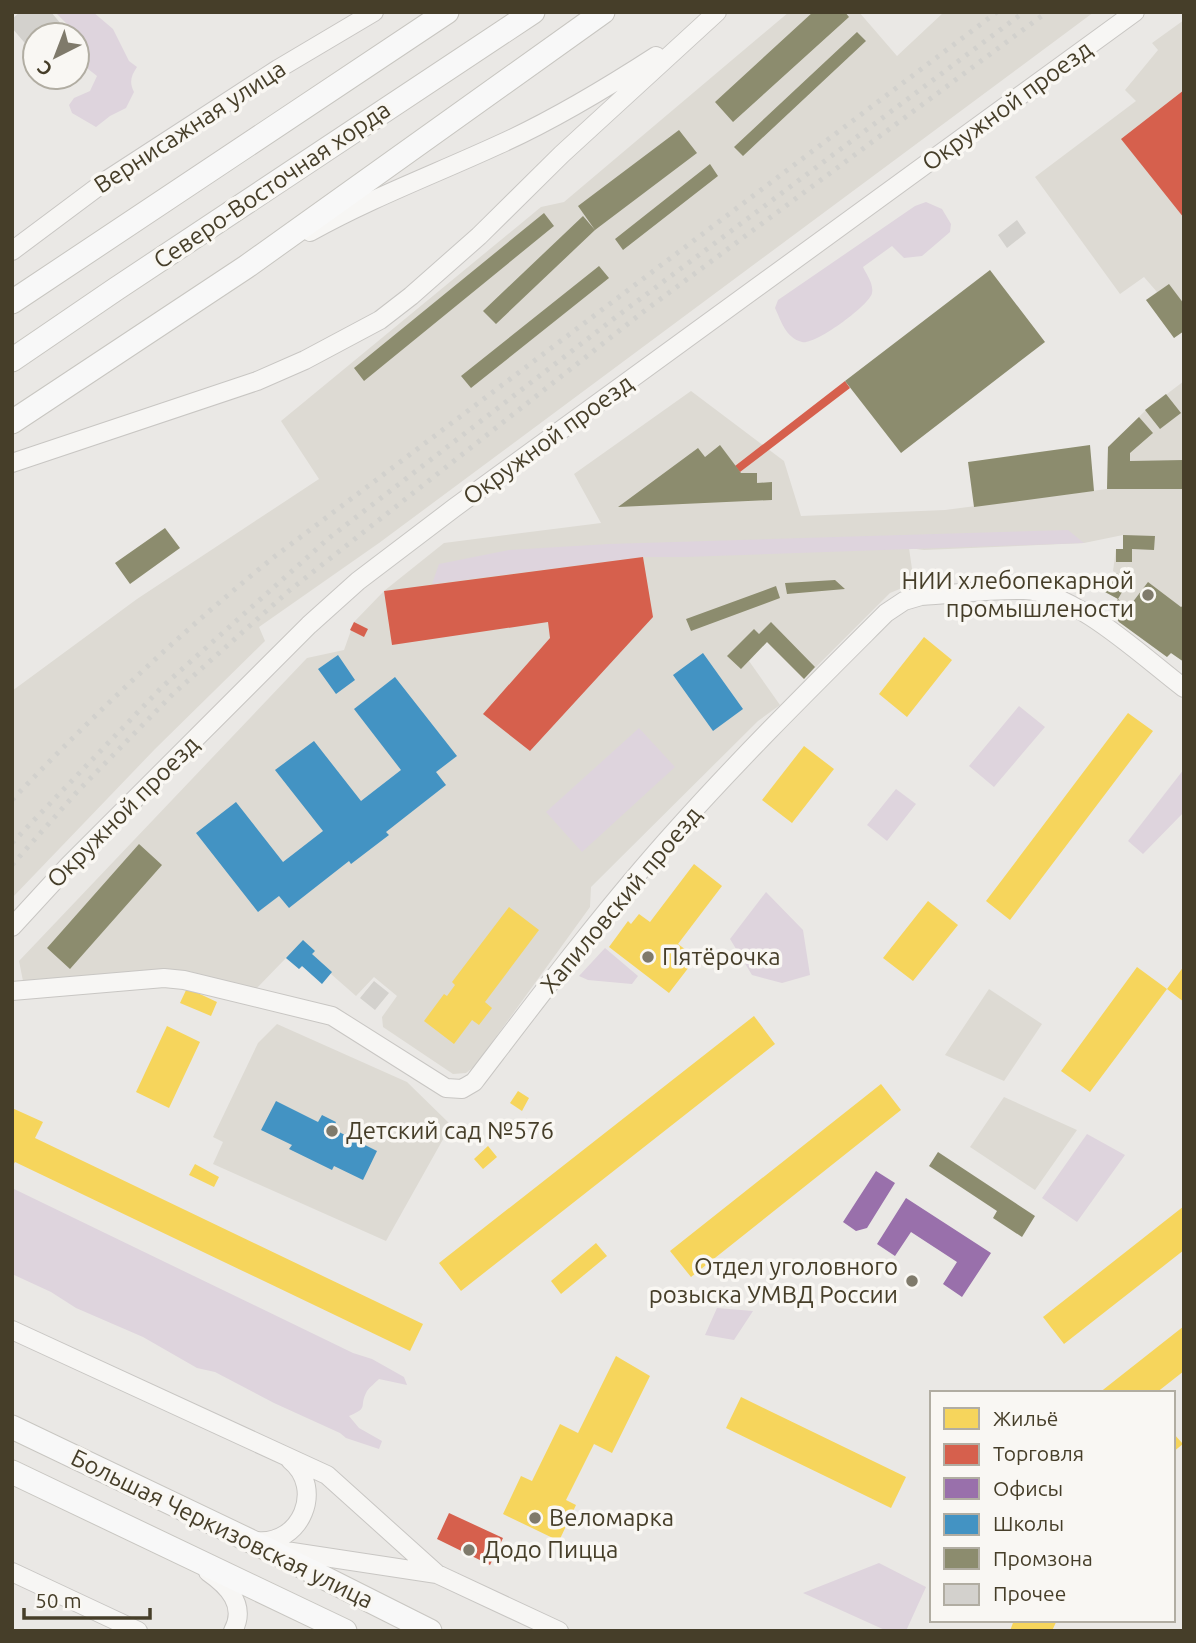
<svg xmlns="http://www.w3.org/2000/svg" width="1196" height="1643" font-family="Ubuntu,sans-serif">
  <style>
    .built { fill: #dddad3 }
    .green { fill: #ded4dd }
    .homes { fill: #f6d55c }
    .shops { fill: #d6604d }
    .offices { fill: #9970ab }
    .schools { fill: #4393c3 }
    .industry { fill: #8c8c6e }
    .building { fill: #d3d1cd }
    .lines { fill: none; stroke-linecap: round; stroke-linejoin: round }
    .minor-casing { stroke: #c8c6c3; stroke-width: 20 }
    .major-casing { stroke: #c8c6c1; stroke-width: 25 }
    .minor { stroke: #f7f6f4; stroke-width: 18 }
    .major { stroke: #f8f8f8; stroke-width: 23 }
    .rail { stroke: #d2d1cd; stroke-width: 5; stroke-dasharray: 3.5 7; stroke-linecap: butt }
    .poi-dot { fill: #7f7a6b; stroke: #f9f7f3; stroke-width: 2.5 }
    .labels { text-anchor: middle; stroke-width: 7; stroke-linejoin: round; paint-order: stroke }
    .street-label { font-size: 24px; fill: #463e29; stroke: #f9f7f3 }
    .poi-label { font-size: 24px; fill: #463e29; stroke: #f9f7f3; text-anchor: start }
  </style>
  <rect width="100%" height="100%" fill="#eae8e5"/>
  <!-- built -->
  <path class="built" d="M789 12H859L897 56 944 12H1094L379 543 259 627 265 641 155 749 12 898V691L137 599 319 479 281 421 541 207 564 202Z
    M1184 20V331L1174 338 1146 300 1157 292 1144 277 1120 294 1035 177 1136 101 1125 90 1158 50 1152 43Z
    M1184 381V662L1171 653 1167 657 1119 622 1111 610 1118 599 1105 592 1116 573 1113 571 1116 549H1123V535L1084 543 924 550 909 548 914 583 890 593 804 679 767 642 749 661 780 705 758 721 591 887 590 907 475 1066 466 1073 453 1074 383 1027 382 1017 397 996 374 977 356 996 331 974 303 966 299 969 286 958 254 991 189 971 23 981 19 961 307 658 344 650 354 622 384 591 444 543 601 523 574 474 691 391 784 461 801 516 945 510 1107 489 1108 447 1146 410Z
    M989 989 1042 1024 1004 1081 945 1055Z
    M277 1024 407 1082 451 1125 386 1241 213 1164 223 1142 213 1137 258 1043Z
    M1004 1097 1077 1130 1035 1190 970 1147Z"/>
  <!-- green -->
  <path class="green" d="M55 12H93L113 29 129 61 137 67C131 76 129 82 134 92L126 108 110 116 96 127 72 113 69 105 74 98 90 91 97 76C78 61 77 59 77 35H72L69 26Z
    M926 202 942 209 951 224 950 232 922 256 904 258 892 246 863 267C866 274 874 284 872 293 870 305 814 346 802 342 786 338 781 321 775 308L778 300 915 206Z
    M1068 530 1084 543 686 557H643L432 584 439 564 509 550 609 544Z
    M1019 706 1045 727 994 787 969 766Z
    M639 728 675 767 582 852 546 812Z
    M1184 769V812L1143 854 1128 841Z
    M896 789 916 804 887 841 867 825Z
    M766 892 803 930 810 975 782 983 752 975 730 939Z
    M605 948 638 976 632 984 588 980 579 976Z
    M1087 1134 1125 1155 1077 1222 1042 1198Z
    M12 1188 353 1353 372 1359 404 1377 407 1385 379 1379C376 1382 370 1387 367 1391 358 1408 370 1407 349 1416L359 1428 382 1441 379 1449 346 1438 340 1433 274 1403 215 1372 197 1368 143 1337 76 1308 51 1292 12 1274Z
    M717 1308 753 1311 734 1340 705 1335Z
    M879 1563 926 1587 906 1631H887L803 1593Z"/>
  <!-- homes -->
  <path class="homes" d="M924 637 952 660 907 717 879 694Z
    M1128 713 1153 731 1010 920 986 901Z
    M804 746 834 769 792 823 762 800Z
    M694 864 722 886 678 944 694 956 687 965 689 967 669 993 609 947 628 921 631 924 639 914 650 922Z
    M928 901 958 925 913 981 883 958Z
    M509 907 539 930 485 1002 492 1008 479 1025 472 1020 454 1044 424 1021 444 994 447 996 455 985 452 982Z
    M1184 966V1002L1167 989 1090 1092 1061 1071 1137 967 1167 989Z
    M187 988 217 1002 211 1016 180 1003Z
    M754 1016 775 1044 461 1291 439 1263Z
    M167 1026 200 1042 169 1108 136 1092Z
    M881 1084 901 1110 691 1277 670 1251Z
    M518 1091 529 1098 522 1111 510 1103Z
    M12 1108 43 1122 35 1138 423 1324 410 1351 15 1162 12 1167Z
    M488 1146 497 1157 483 1169 474 1159Z
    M195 1164 219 1177 214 1187 189 1175Z
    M1184 1206V1250L1064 1344 1043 1317Z
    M596 1243 607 1256 561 1294 551 1281Z
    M1184 1326V1371L1156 1393H1099Z
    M616 1356 650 1376 612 1453 594 1444 566 1500 576 1505 559 1541 503 1514 521 1476 532 1481 560 1424 578 1433Z
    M741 1397 906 1477 891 1508 726 1428Z
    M1173 1433 1183 1444 1173 1452Z
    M1014 1620H1057L1052 1631H1010Z"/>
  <!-- shops -->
  <path class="shops" d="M1184 90V218L1121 139Z
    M845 381 850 388 740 472 735 466Z
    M643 557 653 617 530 751 483 714 550 638 548 622 392 645 384 591Z
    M354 622 368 629 364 637 350 630Z
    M449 1513 503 1538 490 1565 437 1539Z"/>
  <!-- offices -->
  <path class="offices" d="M876 1171 895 1183 867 1228 856 1231 843 1222Z
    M906 1198 991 1253 962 1297 943 1284 957 1262 911 1232 895 1256 877 1244Z"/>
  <!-- schools -->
  <path class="schools" d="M703 653 743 709 713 731 673 675Z
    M338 655 355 680 336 694 318 669Z
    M395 677 457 756 436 772 446 785 386 832 389 835 351 864 349 861 289 908 279 896 258 912 196 833 236 802 283 862 323 831 275 770 314 741 361 801 401 770 354 709Z
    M303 940 315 951 312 954 332 972 322 984 302 966 299 969 286 958Z
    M276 1101 318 1122 322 1115 336 1122 333 1129 377 1151 363 1180 334 1166 332 1170 289 1149 292 1145 261 1130Z"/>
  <!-- industry -->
  <path class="industry" d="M813 12H845L849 17 733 122 715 102Z
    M857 32 866 41 743 156 734 147Z
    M679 130 697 153 595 230 496 324 483 311 583 216 595 230 578 206Z
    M710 164 718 176 623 250 615 239Z
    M544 213 554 226 364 381 354 368Z
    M599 266 609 278 471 388 461 376Z
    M990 270 1045 342 901 453 845 381Z
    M1169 284 1184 304V331L1174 338 1146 300Z
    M1166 394 1181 413 1160 429 1145 410Z
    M1139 417 1153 433 1130 453V461L1184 460V489H1107L1108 447Z
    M720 445 741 473H757V483L772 482V500L618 507 698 448 705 457Z
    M1090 445 1094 491 974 507 968 462Z
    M165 528 180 548 130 584 115 563Z
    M1123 535 1155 536 1154 550 1132 549V562H1116V549H1123Z
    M1116 573 1129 580 1118 599 1105 592Z
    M835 580 845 589 787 594 785 583Z
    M1148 582 1181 607 1184 605V662L1171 653 1167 657 1119 622 1111 610 1118 599 1129 607Z
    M776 586 780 598 691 631 686 619Z
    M771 622 815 667 804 679 767 642 741 669 727 656 754 629 759 634Z
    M139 844 162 865 70 969 47 948Z
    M938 1152 1035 1216 1022 1237 993 1218 997 1211 929 1166Z"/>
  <!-- building -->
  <path class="building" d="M20 12H51L67 31 62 35H35V55L12 28V19Z
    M1017 220 1026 233 1007 248 998 235Z
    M374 981 389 993 375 1010 360 998Z"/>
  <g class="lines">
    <!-- minor casing -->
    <g class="minor-casing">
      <path id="minor" d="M310 232C371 198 435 174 498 145 554 120 605 89 656 56
        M12 251 107 180 278 69 374 12
        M12 463 257 381 305 360 380 320 411 296 479 236 562 154 717 12
        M12 927 69 865 309 625 358 581 454 508 1135 12
        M12 991 164 978 184 980 332 1016 446 1088 462 1089 474 1082C539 997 604 910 676 830 743 755 815 684 886 613L904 601 921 596C955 594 990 589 1024 590 1075 592 1143 657 1184 688
        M12 1330 327 1475 437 1574
        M256 1541C301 1546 325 1488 290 1460
        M279 1550 437 1574 559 1631
        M12 1572 138 1631
        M208 1572C228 1586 247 1605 233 1631"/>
    </g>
    <!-- major casing -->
    <g class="major-casing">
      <path id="major" d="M12 302 447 12
        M12 360 116 289 533 12
        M12 422 246 267 603 12
        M12 1427 265 1548 430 1631
        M12 1472 345 1631"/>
    </g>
    <!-- minor -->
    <use href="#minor" class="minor"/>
    <!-- major -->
    <use href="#major" class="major"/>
    <!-- rail -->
    <path class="rail" d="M12 800C95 713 181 632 274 557L997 12
      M12 843 162 687 329 538 616 317 1024 12
      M12 865 76 793 174 693 290 590 643 312 1047 12"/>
  </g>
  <!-- markers -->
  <g class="poi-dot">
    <circle cx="1148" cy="595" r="7"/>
    <circle cx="648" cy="957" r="7"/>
    <circle cx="332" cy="1131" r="7"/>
    <circle cx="912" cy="1281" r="7"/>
    <circle cx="535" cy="1518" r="7"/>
    <circle cx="469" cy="1550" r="7"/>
  </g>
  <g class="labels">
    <!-- street labels -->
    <g class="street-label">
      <text transform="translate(1007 106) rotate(-36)" y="8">Окружной проезд</text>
      <text transform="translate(190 127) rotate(-33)" y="8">Вернисажная улица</text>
      <text transform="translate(272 185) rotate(-34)" y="8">Северо-Восточная хорда</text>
      <text transform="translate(548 440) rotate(-36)" y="8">Окружной проезд</text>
      <text transform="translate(123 812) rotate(-45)" y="8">Окружной проезд</text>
      <text transform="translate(621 900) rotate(-50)" y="8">Хапиловский проезд</text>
      <text transform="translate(222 1529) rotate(26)" y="8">Большая Черкизовская улица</text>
    </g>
    <!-- poi labels -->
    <g class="poi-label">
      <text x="1134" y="589" text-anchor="end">НИИ хлебопекарной<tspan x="1134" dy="28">промышлености</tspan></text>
      <text x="662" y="965">Пятёрочка</text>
      <text x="346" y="1139">Детский сад №576</text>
      <text x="898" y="1275" text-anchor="end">Отдел уголовного<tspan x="898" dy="28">розыска УМВД России</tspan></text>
      <text x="549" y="1526">Веломарка</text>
      <text x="483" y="1558">Додо Пицца</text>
    </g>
  </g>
  <!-- border -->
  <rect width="1196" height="1643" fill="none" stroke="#463e29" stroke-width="28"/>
  <!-- legend -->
  <rect x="930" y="1391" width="245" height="231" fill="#f9f7f3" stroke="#b1ada2" stroke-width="2"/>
  <rect x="944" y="1408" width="35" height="21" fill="#f6d55c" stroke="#b1ada2" stroke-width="2"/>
  <text x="993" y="1426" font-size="21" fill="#463e29">Жильё</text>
  <rect x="944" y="1444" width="35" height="21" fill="#d6604d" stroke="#b1ada2" stroke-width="2"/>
  <text x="993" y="1461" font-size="21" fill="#463e29">Торговля</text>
  <rect x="944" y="1478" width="35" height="21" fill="#9970ab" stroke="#b1ada2" stroke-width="2"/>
  <text x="993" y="1496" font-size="21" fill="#463e29">Офисы</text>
  <rect x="944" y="1514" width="35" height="21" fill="#4393c3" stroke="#b1ada2" stroke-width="2"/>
  <text x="993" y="1531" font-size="21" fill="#463e29">Школы</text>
  <rect x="944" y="1548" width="35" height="21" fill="#8c8c6e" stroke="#b1ada2" stroke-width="2"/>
  <text x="993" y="1566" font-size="21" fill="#463e29">Промзона</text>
  <rect x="944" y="1584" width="35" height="21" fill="#d3d1cd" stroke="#b1ada2" stroke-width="2"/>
  <text x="993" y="1601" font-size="21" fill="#463e29">Прочее</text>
  <!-- north arrow -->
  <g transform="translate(56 56) rotate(222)"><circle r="33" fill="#f9f7f3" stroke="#b1ada2" stroke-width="2"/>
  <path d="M0-5L12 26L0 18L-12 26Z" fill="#7f7a6b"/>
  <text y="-10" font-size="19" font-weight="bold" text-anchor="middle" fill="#463e29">С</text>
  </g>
  <!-- scale -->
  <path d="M24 1608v10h126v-10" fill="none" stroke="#463e29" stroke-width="3.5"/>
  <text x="35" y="1608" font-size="21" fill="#463e29" stroke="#f9f7f3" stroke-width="5" paint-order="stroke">50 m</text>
</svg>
